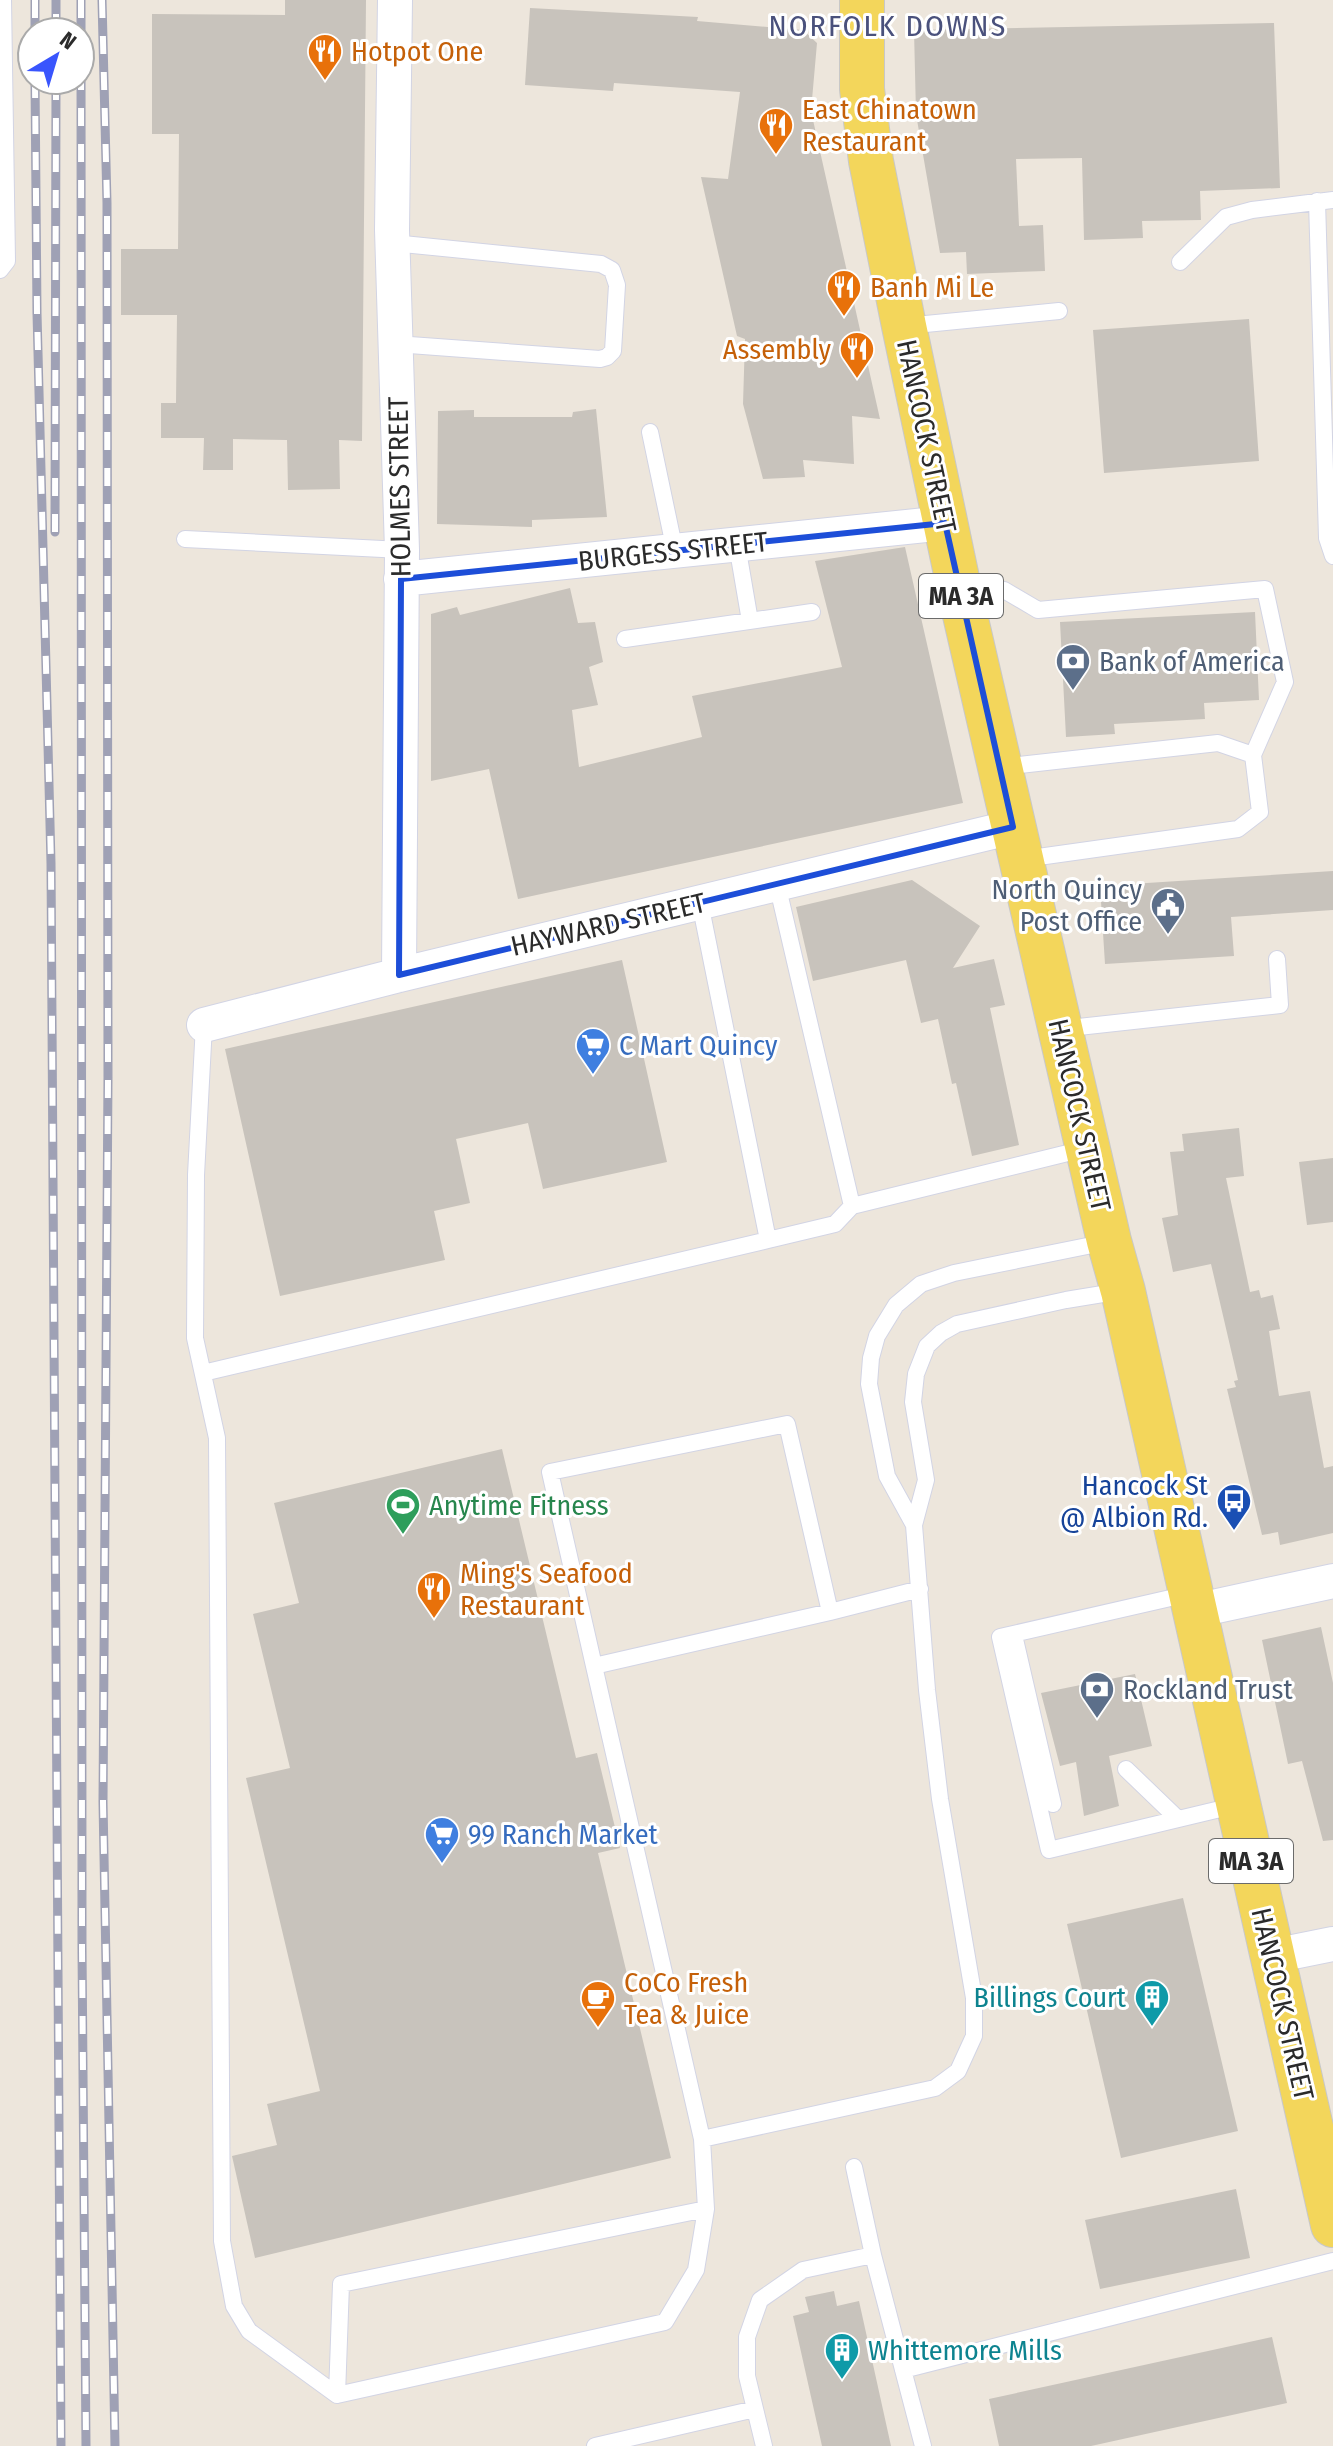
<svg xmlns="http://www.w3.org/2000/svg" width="1333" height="2446" font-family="'Fira Sans Condensed',sans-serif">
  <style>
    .building { fill: #c8c3bc }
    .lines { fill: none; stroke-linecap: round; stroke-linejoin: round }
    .service-casing { stroke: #d2d4e4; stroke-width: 18 }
    .minor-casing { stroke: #d2d4e4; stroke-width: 36 }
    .primary-casing { stroke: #c8c8c8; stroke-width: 46 }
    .service { stroke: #fff; stroke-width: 16 }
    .minor { stroke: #fff; stroke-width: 34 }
    .primary { stroke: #f3d65b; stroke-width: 44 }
    .rail-casing { stroke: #9fa1b5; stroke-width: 9 }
    .rail { stroke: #fff; stroke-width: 6; stroke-dasharray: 18; stroke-linecap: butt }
    .marked { fill: none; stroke: #1d4ed8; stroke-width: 6; stroke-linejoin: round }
    .labels { text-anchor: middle; stroke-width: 6; stroke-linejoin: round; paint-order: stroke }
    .shield { fill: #fff; stroke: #6b6b6b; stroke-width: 2 }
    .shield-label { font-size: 26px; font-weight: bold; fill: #2b2b2b }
    .food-label { font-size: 28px; fill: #c56008; stroke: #fff; text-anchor: start }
    .street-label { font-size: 28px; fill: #2b2b2b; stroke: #fff }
    .service-label { font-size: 28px; fill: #4e5e75; stroke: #fff; text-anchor: start }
    .shop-label { font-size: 28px; fill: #366cbe; stroke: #fff; text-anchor: start }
    .transit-label { font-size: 28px; fill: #164399; stroke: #fff; text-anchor: end }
    .leisure-label { font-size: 28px; fill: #27864d; stroke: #fff; text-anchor: start }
    .culture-label { font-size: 28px; fill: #0d838f; stroke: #fff; text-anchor: end }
    .neighbourhood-label { font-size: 30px; letter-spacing: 2px; fill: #4a517c; stroke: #fff }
  </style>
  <rect width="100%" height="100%" fill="#ede6dc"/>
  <!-- building -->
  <path class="building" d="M285 0H366L362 441 339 440 340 489 288 490 287 440 233 439V470H203L204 438H161V403H176L177 315H121V249H178L179 134H152V14L285 15Z
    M530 8 698 17 697 21 803 30 817 43 811 111 880 419 852 416 854 464 803 460 805 477 763 479 743 404 745 339 737 336 701 177 728 179 740 92 614 83 613 91 525 85Z
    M1274 23 1280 188 1200 191 1201 220 1142 221 1143 238 1084 240 1082 158 1016 159 1019 226 1043 225 1045 271 967 274 966 252 940 253 916 114 914 30Z
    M1249 319 1259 461 1104 473 1093 330Z
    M596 409 607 517 532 520V527L437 524 438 411 474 410V417H572L573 412Z
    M905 547 963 803 518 899 489 769 431 781V614L457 607 460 615 570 588 578 623 595 622 603 662 589 667 598 705 572 710 579 767 702 737 692 696 842 667 815 561Z
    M1255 612 1259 700 1204 703 1205 719 1114 724 1115 734 1066 737 1060 622Z
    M1333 871V910L1231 917 1234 956 1105 964 1100 886Z
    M912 880 980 926 953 968 994 959 1005 1005 990 1008 1019 1145 972 1156 956 1083 952 1084 938 1019 921 1023 906 960 813 981 796 907Z
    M622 960 667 1162 543 1189 528 1123 456 1139 470 1203 434 1211 445 1260 280 1296 225 1049Z
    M1239 1128 1244 1176 1226 1178 1250 1292 1259 1290 1261 1298 1273 1295 1280 1329 1269 1331 1279 1396 1310 1391 1324 1468 1333 1466V1533L1280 1545 1278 1532 1262 1535 1227 1389 1236 1387 1234 1381 1238 1380 1211 1264 1173 1272 1162 1218 1178 1215 1170 1152 1184 1151 1182 1134Z
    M1333 1158V1222L1307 1225 1299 1162Z
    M502 1449 576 1758 597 1753 620 1848 598 1853 671 2158 255 2258 232 2156 277 2145 267 2104 320 2091 246 1778 290 1768 253 1614 299 1603 274 1503Z
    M1321 1627 1333 1683V1840L1323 1841 1302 1761 1288 1764 1262 1640Z
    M1135 1674 1152 1746 1109 1756 1119 1806 1084 1816 1076 1762 1060 1766 1041 1693Z
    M1183 1898 1238 2131 1121 2158 1067 1924Z
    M1236 2189 1250 2258 1100 2289 1085 2220Z
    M834 2291 837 2306 859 2301 891 2446H822L793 2316 809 2312 805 2297Z
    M1272 2337 1287 2403 1091 2446H999L989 2399Z"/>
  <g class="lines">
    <!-- service casing -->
    <g class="service-casing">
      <path id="service" d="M1317 201 1327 538 1333 556
        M393 243 601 264 612 270 617 285 613 351 607 357 600 359 396 344
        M1180 262 1226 217 1252 210 1333 200
        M0 270 7 261 3 0
        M905 326 1059 311
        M650 432 675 551
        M185 539 402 550
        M737 545 750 621
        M964 601 1004 590 1038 610 1265 589 1285 682 1253 755
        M625 639 812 612
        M1001 767 1218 743 1253 755 1260 812 1238 829 1024 859
        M777 884 852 1206 1084 1149
        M204 1025 196 1175 195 1338 217 1438 222 2241 234 2306 249 2331 337 2395
        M1060 1029 1280 1005 1277 959
        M768 1240 835 1224 852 1206
        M203 1373 768 1240 700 903
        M914 1525 887 1476 869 1384 871 1358 877 1336 896 1305 921 1284 954 1273 1107 1242
        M920 1589 830 1612 594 1666 702 2139 935 2088 958 2071 974 2036V1998L940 1799 927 1690 914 1525 926 1480 913 1402 916 1374 927 1346 941 1333 957 1324 1066 1300 1121 1291
        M1188 1594 1000 1637 1049 1850 1237 1805
        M1014 1635 1053 1804
        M594 1666 550 1472 787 1424 830 1612
        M1126 1769 1178 1819
        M702 2139 706 2209 696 2270 665 2322 337 2395 341 2284 706 2209
        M854 2167 873 2255 923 2446
        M903 2370 1333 2261
        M595 2446 755 2409
        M764 2446 747 2376V2337L760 2300 803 2270 873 2255"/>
    </g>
    <!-- minor casing -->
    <g class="minor-casing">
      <path id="minor" d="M395 0 392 230 402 550 399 975
        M401 579 945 523
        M204 1025 399 975 1013 827
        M1194 1611 1333 1581
        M1273 1956 1333 1944"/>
    </g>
    <!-- primary casing -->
    <g class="primary-casing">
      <path id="primary" d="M862 0V89L871 161 904 326 962 602 1109 1241 1123 1291 1333 2225"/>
    </g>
    <!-- service -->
    <use href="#service" class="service"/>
    <!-- minor -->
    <use href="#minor" class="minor"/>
    <!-- primary -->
    <use href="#primary" class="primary"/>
    <!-- rail casing -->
    <g class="rail-casing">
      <path id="rail" d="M35 0V32
        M81 0 82 1948 86 2446
        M102 0 107 203 108 1077 103 1802 115 2446
        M56 32V0
        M35 80 37 313 51 863 61 2446
        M55 532 56 80"/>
    </g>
    <!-- rail -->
    <use href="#rail" class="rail"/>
  </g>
  <!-- marked area -->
  <path class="marked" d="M945 523 1013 827 399 975 401 579Z"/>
  <!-- icons -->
  <defs>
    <g id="restaurant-pin" transform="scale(1.8)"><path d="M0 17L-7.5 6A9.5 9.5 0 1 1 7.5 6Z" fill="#e8710a" stroke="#fff"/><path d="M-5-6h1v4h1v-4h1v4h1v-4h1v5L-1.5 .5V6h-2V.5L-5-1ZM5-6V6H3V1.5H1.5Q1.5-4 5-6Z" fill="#fff"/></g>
    <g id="bank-pin" transform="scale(1.8)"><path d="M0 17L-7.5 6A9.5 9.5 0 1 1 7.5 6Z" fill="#5c6f8a" stroke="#fff"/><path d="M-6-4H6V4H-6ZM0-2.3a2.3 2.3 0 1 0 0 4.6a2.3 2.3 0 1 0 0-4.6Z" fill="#fff"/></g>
    <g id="civic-pin" transform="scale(1.8)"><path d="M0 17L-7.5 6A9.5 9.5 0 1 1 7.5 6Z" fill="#5c6f8a" stroke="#fff"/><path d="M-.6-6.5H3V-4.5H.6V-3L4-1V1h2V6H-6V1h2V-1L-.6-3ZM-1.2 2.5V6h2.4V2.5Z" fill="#fff"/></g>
    <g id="supermarket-pin" transform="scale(1.8)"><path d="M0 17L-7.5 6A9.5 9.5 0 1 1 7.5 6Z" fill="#3f7fe0" stroke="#fff"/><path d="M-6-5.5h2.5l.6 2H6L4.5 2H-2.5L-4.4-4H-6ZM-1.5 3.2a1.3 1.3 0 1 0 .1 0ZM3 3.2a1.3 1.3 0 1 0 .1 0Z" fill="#fff"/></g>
    <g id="bus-pin" transform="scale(1.8)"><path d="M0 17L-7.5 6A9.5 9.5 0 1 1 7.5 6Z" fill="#1a4fb4" stroke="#fff"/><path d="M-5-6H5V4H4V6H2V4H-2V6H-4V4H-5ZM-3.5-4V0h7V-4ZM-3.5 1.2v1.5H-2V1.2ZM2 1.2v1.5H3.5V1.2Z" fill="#fff"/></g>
    <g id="stadium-pin" transform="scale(1.8)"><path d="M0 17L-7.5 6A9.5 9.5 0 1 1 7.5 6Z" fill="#2e9e5b" stroke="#fff"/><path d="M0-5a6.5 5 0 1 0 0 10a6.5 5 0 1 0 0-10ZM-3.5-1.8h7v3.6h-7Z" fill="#fff"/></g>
    <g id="building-pin" transform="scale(1.8)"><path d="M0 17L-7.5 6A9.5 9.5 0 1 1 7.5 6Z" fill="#0f9aa8" stroke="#fff"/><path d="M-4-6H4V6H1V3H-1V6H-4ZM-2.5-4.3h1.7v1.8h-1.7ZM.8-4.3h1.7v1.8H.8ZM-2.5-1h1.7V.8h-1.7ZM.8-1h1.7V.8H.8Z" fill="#fff"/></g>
    <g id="cafe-pin" transform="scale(1.8)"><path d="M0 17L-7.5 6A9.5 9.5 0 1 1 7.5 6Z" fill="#e8710a" stroke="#fff"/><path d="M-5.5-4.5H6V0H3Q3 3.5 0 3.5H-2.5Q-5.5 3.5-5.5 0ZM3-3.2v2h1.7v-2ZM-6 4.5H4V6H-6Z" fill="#fff"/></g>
  </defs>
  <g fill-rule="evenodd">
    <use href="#restaurant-pin" x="325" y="51"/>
    <use href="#restaurant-pin" x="776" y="125"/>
    <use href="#restaurant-pin" x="844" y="287"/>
    <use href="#restaurant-pin" x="857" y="349"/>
    <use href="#bank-pin" x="1073" y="661"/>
    <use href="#civic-pin" x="1168" y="905"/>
    <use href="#supermarket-pin" x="593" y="1045"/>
    <use href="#bus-pin" x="1234" y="1501"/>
    <use href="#stadium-pin" x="403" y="1505"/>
    <use href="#restaurant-pin" x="434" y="1589"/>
    <use href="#bank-pin" x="1097" y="1689"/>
    <use href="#supermarket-pin" x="442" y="1834"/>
    <use href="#building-pin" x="1152" y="1997"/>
    <use href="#cafe-pin" x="598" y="1998"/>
    <use href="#building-pin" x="842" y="2350"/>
  </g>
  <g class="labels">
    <!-- shield labels -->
    <g class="shield">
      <rect x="919" y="574" width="84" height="44" rx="6"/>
      <rect x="1209" y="1839" width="84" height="44" rx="6"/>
    </g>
    <g class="shield-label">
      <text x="961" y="605">MA 3A</text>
      <text x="1251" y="1870">MA 3A</text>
    </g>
    <!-- food labels -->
    <g class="food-label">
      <text x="351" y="61">Hotpot One</text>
      <text x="802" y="119">East Chinatown<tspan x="802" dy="32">Restaurant</tspan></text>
      <text x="870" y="297">Banh Mi Le</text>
      <text x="831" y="359" text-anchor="end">Assembly</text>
      <text x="460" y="1583">Ming's Seafood<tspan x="460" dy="32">Restaurant</tspan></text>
      <text x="624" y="1992">CoCo Fresh<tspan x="624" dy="32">Tea &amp; Juice</tspan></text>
    </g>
    <!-- street labels -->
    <g class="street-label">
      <text transform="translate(927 436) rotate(78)" y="10">HANCOCK STREET</text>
      <text transform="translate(399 487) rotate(-91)" y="10">HOLMES STREET</text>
      <text transform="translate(673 551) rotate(-6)" y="10">BURGESS STREET</text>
      <text transform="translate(608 924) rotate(-13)" y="10">HAYWARD STREET</text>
      <text transform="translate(1080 1115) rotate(77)" y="10">HANCOCK STREET</text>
      <text transform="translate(1283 2004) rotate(77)" y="10">HANCOCK STREET</text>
    </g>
    <!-- service labels -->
    <g class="service-label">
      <text x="1099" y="671">Bank of America</text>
      <text x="1142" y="899" text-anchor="end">North Quincy<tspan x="1142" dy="32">Post Office</tspan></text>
      <text x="1123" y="1699">Rockland Trust</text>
    </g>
    <!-- shop labels -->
    <g class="shop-label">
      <text x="619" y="1055">C Mart Quincy</text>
      <text x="468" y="1844">99 Ranch Market</text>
    </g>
    <!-- transit labels -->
    <g class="transit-label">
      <text x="1208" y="1495">Hancock St<tspan x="1208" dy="32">@ Albion Rd.</tspan></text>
    </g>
    <!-- leisure labels -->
    <g class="leisure-label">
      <text x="429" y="1515">Anytime Fitness</text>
    </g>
    <!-- culture labels -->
    <g class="culture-label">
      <text x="1126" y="2007">Billings Court</text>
      <text x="868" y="2360" text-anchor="start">Whittemore Mills</text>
    </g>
    <!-- neighbourhood labels -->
    <g class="neighbourhood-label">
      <text x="888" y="36">NORFOLK DOWNS</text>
    </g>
  </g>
  <!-- north arrow -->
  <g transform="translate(56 56) rotate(38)"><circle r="38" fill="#ffffff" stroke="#aaaaaa" stroke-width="2"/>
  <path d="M0-6L14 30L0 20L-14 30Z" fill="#3955fd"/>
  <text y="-12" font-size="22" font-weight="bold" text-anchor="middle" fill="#2b2b2b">N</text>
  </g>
</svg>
